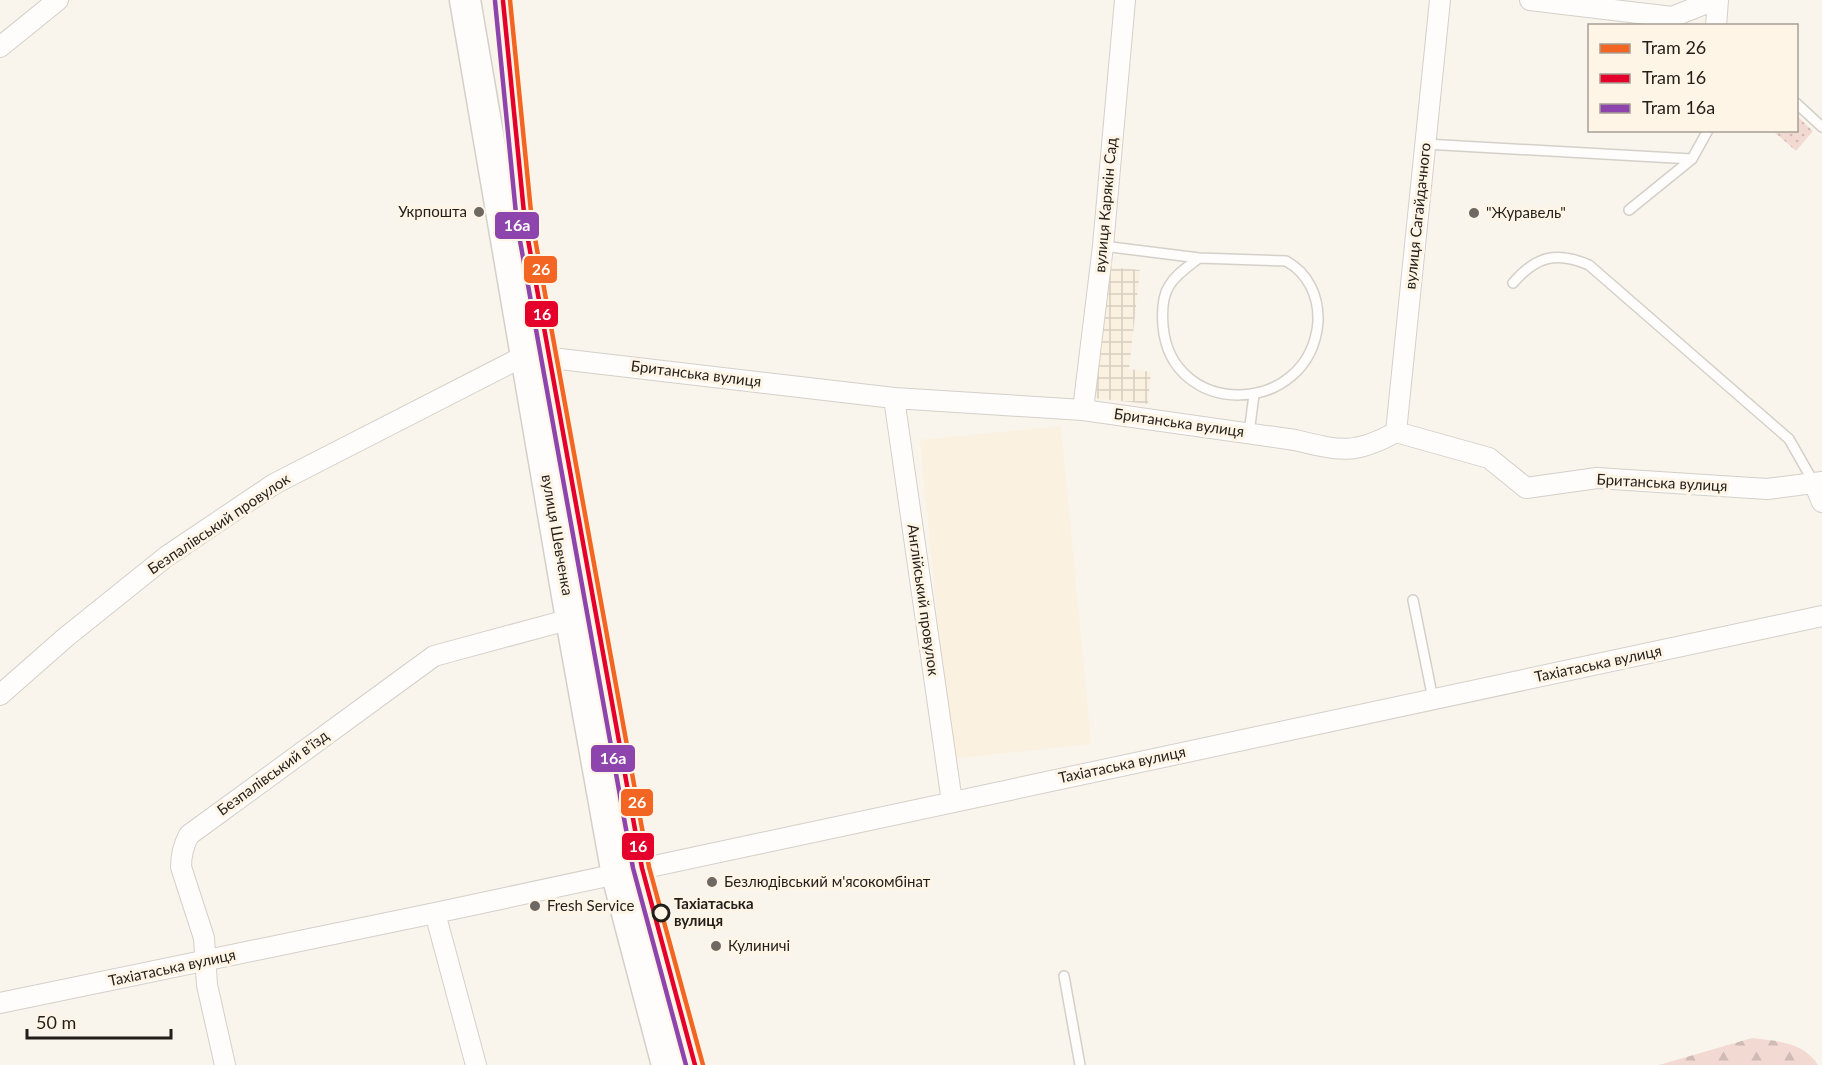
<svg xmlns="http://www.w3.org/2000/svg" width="1822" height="1065" font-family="Lato,sans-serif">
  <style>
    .built { fill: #fbf1e0 }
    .industrial { fill: url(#industrial-grid) }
    .forest { fill: url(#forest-firs) }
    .park { fill: url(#park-dots) }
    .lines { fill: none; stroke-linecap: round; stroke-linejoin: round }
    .service-casing { stroke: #d4d0c9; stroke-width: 12 }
    .minor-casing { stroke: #d4d0c9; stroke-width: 22 }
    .primary-casing { stroke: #d4d0c9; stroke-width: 33 }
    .service { stroke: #fefdfc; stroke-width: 9 }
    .minor { stroke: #fefdfc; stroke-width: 20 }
    .primary { stroke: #fefdfc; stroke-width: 30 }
    .tram-1-casing { stroke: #fef5e7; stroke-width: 9 }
    .tram-2-casing { stroke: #fef5e7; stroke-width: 9 }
    .tram-3-casing { stroke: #fef5e7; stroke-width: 9 }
    .tram-1 { stroke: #f26522; stroke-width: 4.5 }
    .tram-2 { stroke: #e4002b; stroke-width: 4.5 }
    .tram-3 { stroke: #8e44ad; stroke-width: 4.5 }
    .poi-dot { fill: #6d6962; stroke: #fef5e7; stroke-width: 2 }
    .stop-dot { fill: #fef5e7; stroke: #221e18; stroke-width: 3 }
    .labels { text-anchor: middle; stroke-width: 6; stroke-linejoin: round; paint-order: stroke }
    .street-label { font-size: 15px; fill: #221e18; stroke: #fef5e7 }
    .poi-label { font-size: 15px; fill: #221e18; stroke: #fef5e7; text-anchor: start }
    .stop-label { font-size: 15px; font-weight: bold; fill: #221e18; stroke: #fef5e7; text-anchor: start }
    .line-badge { stroke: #fef5e7; stroke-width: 2 }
    .badge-label { font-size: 16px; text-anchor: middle; font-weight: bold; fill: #fff }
  </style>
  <defs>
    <pattern id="industrial-grid" width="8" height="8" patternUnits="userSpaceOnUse" patternTransform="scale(1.5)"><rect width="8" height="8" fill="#fbf1e0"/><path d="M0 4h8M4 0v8" fill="none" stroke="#d7cebf"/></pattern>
    <pattern id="forest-firs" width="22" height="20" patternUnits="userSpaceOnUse" patternTransform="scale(1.5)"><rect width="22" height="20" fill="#f2dad3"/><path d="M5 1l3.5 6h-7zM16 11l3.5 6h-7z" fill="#cfbbb4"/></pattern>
    <pattern id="park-dots" width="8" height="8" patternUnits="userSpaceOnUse" patternTransform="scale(1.5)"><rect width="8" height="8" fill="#f2dad3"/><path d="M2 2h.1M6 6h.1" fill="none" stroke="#cfbbb4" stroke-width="1.8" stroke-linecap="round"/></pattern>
  </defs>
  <rect width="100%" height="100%" fill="#f9f4ec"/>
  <!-- built -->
  <path class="built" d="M1061 426 1091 744 951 759 920 440Z"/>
  <!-- industrial -->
  <path class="industrial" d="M1108 267 1140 270 1129 369 1151 372 1148 404 1093 398Z"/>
  <!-- forest -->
  <path class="forest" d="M1752 1038C1776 1041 1804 1042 1818 1065H1659Z"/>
  <!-- park -->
  <path class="park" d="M1797 116 1813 131 1796 151 1773 131 1796 130Z"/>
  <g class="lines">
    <!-- service casing -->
    <g class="service-casing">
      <path id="service" d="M1796 103 1822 127
        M1425 144 1692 159
        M1629 210 1692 159 1708 130
        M1103 246 1199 258 1286 261C1308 273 1319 296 1318 322 1310 417 1171 420 1163 326 1162 313 1162 297 1169 286 1176 274 1189 266 1199 258
        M1513 283C1536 256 1557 251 1589 265L1789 439 1814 483
        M1249 433 1254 395
        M1413 600 1433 699
        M1064 976 1080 1065"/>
    </g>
    <!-- minor casing -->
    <g class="minor-casing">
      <path id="minor" d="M1530 0 1672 17 1707 3 1709 0
        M1716 26 1718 0
        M0 47 58 0
        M894 398 952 802
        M1083 410 1103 246 1125 0
        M1396 432 1440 0
        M1814 483 1822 502
        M0 695 66 637 167 556 274 484 526 355 894 398 1083 410 1295 440C1340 451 1355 455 1396 432L1489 458 1526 488 1597 478 1767 489 1822 482
        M435 913 476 1065
        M0 1003 435 913 1822 616
        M225 1065 207 985 204 938 181 867C181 855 183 846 189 835L434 656 571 619"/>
    </g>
    <!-- primary casing -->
    <g class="primary-casing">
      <path id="primary" d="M465 0 571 619 617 875 667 1065"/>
    </g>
    <!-- service -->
    <use href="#service" class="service"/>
    <!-- minor -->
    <use href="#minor" class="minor"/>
    <!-- primary -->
    <use href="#primary" class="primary"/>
    <!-- tram-1 casing -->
    <g class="tram-1-casing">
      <path id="tram-1" d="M510 0 532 222 649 867 703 1065"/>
    </g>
    <!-- tram-2 casing -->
    <g class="tram-2-casing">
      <path id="tram-2" d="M503 1 525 223 642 868 695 1065"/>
    </g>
    <!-- tram-3 casing -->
    <g class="tram-3-casing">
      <path id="tram-3" d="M495 1 517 224 633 868 686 1065"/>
    </g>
    <!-- tram-1 -->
    <use href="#tram-1" class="tram-1"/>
    <!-- tram-2 -->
    <use href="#tram-2" class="tram-2"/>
    <!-- tram-3 -->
    <use href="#tram-3" class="tram-3"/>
  </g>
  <!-- markers -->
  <g class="poi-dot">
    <circle cx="479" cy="212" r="6"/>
    <circle cx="1474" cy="213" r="6"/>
    <circle cx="712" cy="882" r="6"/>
    <circle cx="535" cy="906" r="6"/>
    <circle cx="716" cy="946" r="6"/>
  </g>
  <circle class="stop-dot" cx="661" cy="913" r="8"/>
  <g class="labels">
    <!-- street labels -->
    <g class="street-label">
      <text transform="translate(1106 205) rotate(-85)" y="5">вулиця Карякін Сад</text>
      <text transform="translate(1418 216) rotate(-84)" y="5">вулиця Сагайдачного</text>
      <text transform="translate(696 374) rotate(7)" y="5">Британська вулиця</text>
      <text transform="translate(1179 423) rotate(8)" y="5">Британська вулиця</text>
      <text transform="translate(1662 483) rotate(3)" y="5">Британська вулиця</text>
      <text transform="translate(219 524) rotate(-34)" y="5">Безпалівський провулок</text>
      <text transform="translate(557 535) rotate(80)" y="5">вулиця Шевченка</text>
      <text transform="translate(923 600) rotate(82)" y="5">Англійський провулок</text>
      <text transform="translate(1598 664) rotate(-12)" y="5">Тахіатаська вулиця</text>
      <text transform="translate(1122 765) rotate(-12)" y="5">Тахіатаська вулиця</text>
      <text transform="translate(273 773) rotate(-36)" y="5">Безпалівський в’їзд</text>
      <text transform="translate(172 968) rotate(-12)" y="5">Тахіатаська вулиця</text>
    </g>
    <!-- poi labels -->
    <g class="poi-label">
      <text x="467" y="217" text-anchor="end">Укрпошта</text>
      <text x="1486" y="218">"Журавель"</text>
      <text x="724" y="887">Безлюдівський м'ясокомбінат</text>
      <text x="547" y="911">Fresh Service</text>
      <text x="728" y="951">Кулиничі</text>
    </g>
    <!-- stop labels -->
    <g class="stop-label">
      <text x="674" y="909">Тахіатаська<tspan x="674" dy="17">вулиця</tspan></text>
    </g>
  </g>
  <g class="line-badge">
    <rect x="494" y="211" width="46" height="29" rx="6" fill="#8e44ad"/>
    <rect x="523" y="255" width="35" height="29" rx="6" fill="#f26522"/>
    <rect x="524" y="300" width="35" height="28" rx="6" fill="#e4002b"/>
    <rect x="590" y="744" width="46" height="29" rx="6" fill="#8e44ad"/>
    <rect x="620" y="788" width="34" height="29" rx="6" fill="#f26522"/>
    <rect x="621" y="832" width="34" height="29" rx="6" fill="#e4002b"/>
  </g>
  <g class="badge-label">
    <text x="517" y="231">16a</text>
    <text x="541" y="275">26</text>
    <text x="542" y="320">16</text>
    <text x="613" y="764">16a</text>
    <text x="637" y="808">26</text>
    <text x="638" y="852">16</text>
  </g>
  <!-- legend -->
  <rect x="1588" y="24" width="210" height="108" fill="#fef5e7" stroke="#a69f94" stroke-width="1.5"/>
  <rect x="1600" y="44" width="30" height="9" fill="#f26522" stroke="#a69f94" stroke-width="1.5"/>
  <text x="1642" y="54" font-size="18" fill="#221e18">Tram 26</text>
  <rect x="1600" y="74" width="30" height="9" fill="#e4002b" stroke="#a69f94" stroke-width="1.5"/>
  <text x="1642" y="84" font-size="18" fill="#221e18">Tram 16</text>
  <rect x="1600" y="104" width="30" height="9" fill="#8e44ad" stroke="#a69f94" stroke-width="1.5"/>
  <text x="1642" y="114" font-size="18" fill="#221e18">Tram 16a</text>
  <!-- scale -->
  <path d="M27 1029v9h144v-9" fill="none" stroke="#221e18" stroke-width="3"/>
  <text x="36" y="1029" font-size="18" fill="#221e18" stroke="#fef5e7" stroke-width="4.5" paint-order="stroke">50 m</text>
</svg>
